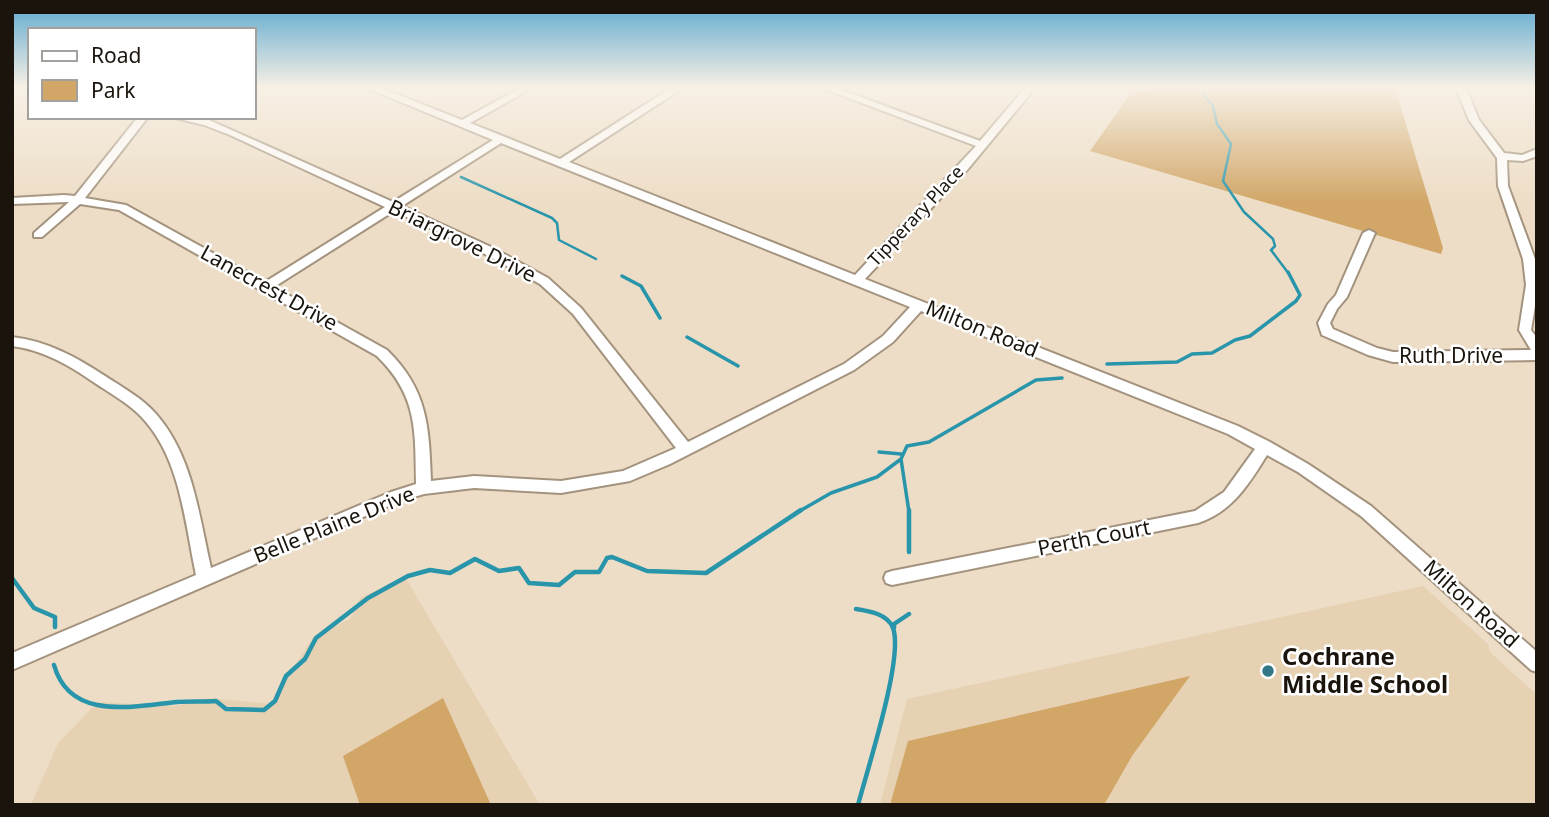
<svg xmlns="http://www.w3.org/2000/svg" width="1549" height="817" font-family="'Noto Sans',sans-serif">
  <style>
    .built { fill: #e6d1b3 }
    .green { fill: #d1a667 }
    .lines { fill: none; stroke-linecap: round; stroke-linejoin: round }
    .stream-far2 { stroke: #2995aa; stroke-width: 2.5 }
    .stream-far1 { stroke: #2995aa; stroke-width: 3.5 }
    .stream { stroke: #2995aa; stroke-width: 4.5 }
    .minor-casing { stroke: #a3937e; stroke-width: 4 }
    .minor { fill: #fff; fill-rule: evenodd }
    .poi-dot { fill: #337786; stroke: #fff; stroke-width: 2.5 }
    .labels { text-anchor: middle; stroke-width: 5; stroke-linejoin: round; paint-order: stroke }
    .far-street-label { font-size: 18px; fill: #1a140c; stroke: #fff }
    .street-label { font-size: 21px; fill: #1a140c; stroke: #fff }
    .near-poi-label { font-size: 24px; font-weight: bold; fill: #1a140c; stroke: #fff; text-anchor: start }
  </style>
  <rect width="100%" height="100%" fill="#edddc6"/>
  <!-- built -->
  <path class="built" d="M405 577 540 805H31L58 743 98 702 176 706 211 698 271 704 313 637 350 619 360 598Z
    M1423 586 1487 643 1491 653 1537 695V805H880L907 699Z"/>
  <!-- green -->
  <path class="green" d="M1152 88H1395L1443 248 1441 254 1090 151 1130 94Z
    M1190 676 1132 756 1104 805H890L908 741Z
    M443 698 491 805H360L343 756Z"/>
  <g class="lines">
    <!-- stream-far2 -->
    <path class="stream-far2" d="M1202 88 1203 94 1213 106 1217 124 1231 144 1223 181 1244 212 1273 239 1275 246 1271 250 1289 274
      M461 177 552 218 557 223 559 240 596 259"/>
    <!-- stream-far1 -->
    <path class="stream-far1" d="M622 276 641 286 660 318
      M687 337 738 366
      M1107 364 1177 362 1192 354 1212 353 1235 340 1250 336 1296 301 1300 295 1288 272
      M879 452 901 454
      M798 512 831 493 877 477 901 459
      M909 512 901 459 907 446 929 442 1036 380 1062 378"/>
    <!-- stream -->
    <path class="stream" d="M909 510V552
      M12 578 34 608 55 617V627
      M856 609C869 611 888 614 893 628 904 658 867 770 858 805
      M894 628V624L909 614
      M54 665C70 722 135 706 177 702 190 701 203 702 216 701L226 709 264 710 275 701 286 676 305 659 316 638 368 598 408 576 430 570 450 573 475 559 499 571 519 568 529 583 559 585 575 572H599L607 558 612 557 647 571 706 573 801 510"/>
    <!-- minor casing -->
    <g class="minor-casing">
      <path id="minor" d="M367 88H381L462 120 520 88H532L470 123 560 159 671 88H683L569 162 855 275 976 146 822 88H836L980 141 1025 88H1035L968 169 865 279 1238 426 1270 442 1308 464 1371 506 1537 652V672L1531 670 1361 516 1298 472 1267 455C1249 484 1232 512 1198 523L892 585 886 583 884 578 886 573 892 571 1195 511 1224 492 1255 449 1228 434 921 311 893 342 854 370 670 464 630 481 561 493 474 488 424 494 400 501 12 670V653L196 575C185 524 181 463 146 422 133 406 113 395 95 383 69 365 43 350 12 346V337C47 341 76 357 105 376 122 387 142 398 156 414 193 456 199 516 211 568L391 492 416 484C415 431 418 396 377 356L119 210 80 204 42 237H34V233L69 202 12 204V198L64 195 75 196 138 117H148L85 198 126 205 265 282 385 207 230 135 204 125 171 117 209 120 393 202 493 140ZM501 143 910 307 883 336 844 364 688 442 581 308 548 278 491 247 402 206ZM394 211 483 253 540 284 573 314 676 448 623 471 561 481 474 476 431 481C429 427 428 390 387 350L274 287Z
        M1456 88H1466L1479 120 1504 153 1522 155 1537 149V156L1523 161 1507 160 1508 186 1535 259 1537 294 1531 330 1537 338V360L1393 362 1368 355 1322 335 1318 323 1328 304 1336 295 1363 233 1369 230 1375 233 1347 297 1337 309 1330 323 1333 329 1377 348 1393 352 1531 350 1519 330 1526 285 1523 259 1498 186 1497 158 1469 120Z"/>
    </g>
    <!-- minor -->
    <use href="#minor" class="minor"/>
  </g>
  <!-- sky -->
  <linearGradient id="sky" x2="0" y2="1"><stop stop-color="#5ba8cf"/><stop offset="0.43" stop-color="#f7f0e5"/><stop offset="1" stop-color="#f7f0e5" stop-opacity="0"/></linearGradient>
  <rect width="1549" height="203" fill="url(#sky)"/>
  <!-- markers -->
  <circle class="poi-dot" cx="1268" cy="671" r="7"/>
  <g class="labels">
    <!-- far-street labels -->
    <g class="far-street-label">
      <text transform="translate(916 216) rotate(-47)" y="6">Tipperary Place</text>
    </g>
    <!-- street labels -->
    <g class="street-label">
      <text transform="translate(462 241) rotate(26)" y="7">Briargrove Drive</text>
      <text transform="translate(269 288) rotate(29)" y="7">Lanecrest Drive</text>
      <text transform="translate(982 329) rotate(22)" y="7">Milton Road</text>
      <text x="1451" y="363">Ruth Drive</text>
      <text transform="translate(334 525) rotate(-22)" y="7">Belle Plaine Drive</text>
      <text transform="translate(1094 538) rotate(-11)" y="7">Perth Court</text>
      <text transform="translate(1471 604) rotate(42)" y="7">Milton Road</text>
    </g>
    <!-- near-poi labels -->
    <g class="near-poi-label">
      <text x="1282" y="665">Cochrane<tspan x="1282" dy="28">Middle School</tspan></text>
    </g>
  </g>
  <!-- border -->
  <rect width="1549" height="817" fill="none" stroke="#1a140c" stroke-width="28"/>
  <!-- legend -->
  <rect x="28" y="28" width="228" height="91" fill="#ffffff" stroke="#a3a19e" stroke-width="2"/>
  <rect x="42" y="51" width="35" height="10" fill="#ffffff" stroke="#a3a19e" stroke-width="2"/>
  <text x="91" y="63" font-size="21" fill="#1a140c">Road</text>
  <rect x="42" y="80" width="35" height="21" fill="#d1a667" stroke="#a3a19e" stroke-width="2"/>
  <text x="91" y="98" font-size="21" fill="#1a140c">Park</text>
</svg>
